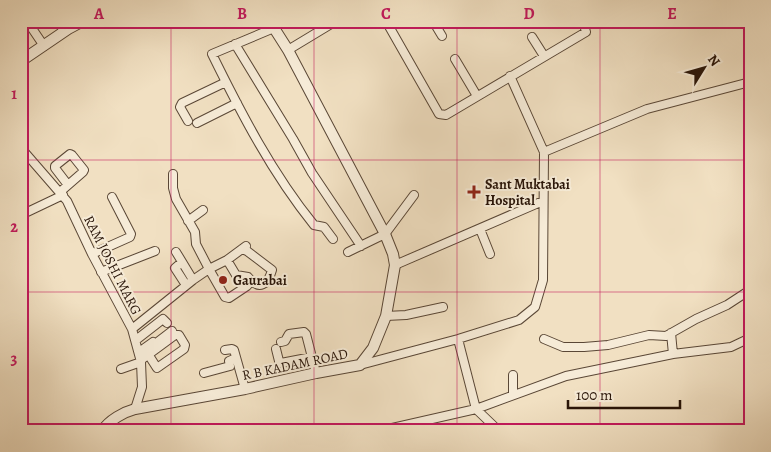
<svg xmlns="http://www.w3.org/2000/svg" width="771" height="452" font-family="Alegreya,serif">
  <style>
    .lines { fill: none; stroke-linecap: round; stroke-linejoin: round }
    .minor-casing { stroke: #5a4736; stroke-width: 10 }
    .tertiary-casing { stroke: #5a4736; stroke-width: 12 }
    .minor { stroke: #f6ebd7; stroke-width: 8 }
    .tertiary { stroke: #f6ebd7; stroke-width: 10 }
    .grid { fill: none; stroke: #c2185b; stroke-width: 1; stroke-opacity: 0.55 }
    .poi-dot { fill: #8f2418; stroke: #f6ebd7; stroke-width: 2 }
    .labels { text-anchor: middle; stroke-width: 4; stroke-linejoin: round; paint-order: stroke }
    .poi-label { font-size: 14px; font-weight: bold; fill: #281408; stroke: #f6ebd7; text-anchor: start }
    .street-label { font-size: 14px; fill: #281408; stroke: #f6ebd7 }
    .neatline { fill: none; stroke: #c2185b; stroke-width: 2 }
    .grid-label { font-size: 16px; text-anchor: middle; font-weight: bold; fill: #c2185b }
  </style>
  <rect width="100%" height="100%" fill="#f1e0c2"/>
  <filter id="stains"><feTurbulence type="fractalNoise" baseFrequency=".004" numOctaves="4"/><feColorMatrix values="0 0 0 0 .2 0 0 0 0 .09 0 0 0 0 .02 0 0 0 .5 -.17"/></filter>
  <radialGradient id="worn" r=".72"><stop offset=".6" stop-color="#630" stop-opacity="0"/><stop offset="1" stop-color="#630" stop-opacity=".3"/></radialGradient>
  <g class="lines">
    <!-- minor casing -->
    <g class="minor-casing">
      <path id="minor" d="M27 21 44 46
        M59 21 64 32
        M386 21 439 114 446 115 586 32 583 21
        M433 21 442 36
        M274 28 212 54C241 113 272 173 314 225L324 227 333 239
        M532 37 544 56
        M235 44 293 139 312 173 361 246
        M288 50 336 21
        M455 59 477 96
        M188 121 180 107 182 103 226 82
        M197 123 237 103
        M21 148 67 201 92 254 132 329 141 362 142 387 135 409
        M544 152 647 109 750 82
        M60 192 83 172 84 170 72 155 70 154 55 166V168L68 185
        M21 215 63 195
        M188 221 203 210
        M480 229 490 254
        M246 246 227 260 209 269 225 297 229 298 247 286 251 281
        M176 252 193 280
        M348 252 385 234 414 195
        M92 254 130 237 131 234 112 197
        M227 260 236 275 248 277C259 291 268 285 272 270L247 251 242 249
        M182 262 175 268 186 285
        M395 265 543 201
        M101 272 155 251
        M386 316 406 315 443 307
        M132 329 193 280 209 269 196 244 195 232 176 199 173 188V174
        M671 333 673 354
        M458 339 476 409 566 376 673 354 731 347 750 338
        M544 339 563 347H584L608 345 649 335 666 336 696 319 727 305 750 290
        M136 340 163 319 167 323
        M281 342 285 341 289 334 304 332 306 334 316 373
        M276 349 279 361 281 363 312 357
        M225 350 232 349 234 350 245 389
        M139 352 153 342 155 344 172 331
        M141 360 175 335H179L185 345 184 349 157 368 148 354
        M360 365 458 339 519 320 535 307 543 280 544 152 510 76
        M121 369 141 362
        M204 373 230 366 229 361 236 358
        M513 394V375
        M379 431 476 409 499 431"/>
    </g>
    <!-- tertiary casing -->
    <g class="tertiary-casing">
      <path id="tertiary" d="M21 61 68 29 83 21
        M102 431C109 420 124 412 135 409L245 389 316 373 360 365 373 348 386 316 395 265 393 254 385 234 288 50 274 28 267 21"/>
    </g>
    <!-- minor -->
    <use href="#minor" class="minor"/>
    <!-- tertiary -->
    <use href="#tertiary" class="tertiary"/>
  </g>
  <!-- grid -->
  <path class="grid" d="M171 21V431M314 21V431M457 21V431M600 21V431M21 160H750M21 292H750"/>
  <!-- markers -->
  <g class="poi-dot">
    <path d="M471.5 184.5h5v5h5v5h-5v5h-5v-5h-5v-5h5z"/>
    <circle cx="223" cy="280" r="5"/>
  </g>
  <g class="labels">
    <!-- poi labels -->
    <g class="poi-label">
      <text x="485" y="189">Sant Muktabai<tspan x="485" dy="16">Hospital</tspan></text>
      <text x="233" y="285">Gaurabai</text>
    </g>
    <!-- street labels -->
    <g class="street-label">
      <text transform="translate(113 265) rotate(63)" y="5">RAM JOSHI MARG</text>
      <text transform="translate(295 364) rotate(-12)" y="5">R B KADAM ROAD</text>
    </g>
  </g>
  <!-- margin -->
  <rect width="771" height="452" fill="none" stroke="#f1e0c2" stroke-width="55"/>
  <!-- north arrow -->
  <g transform="translate(704 68) rotate(53)" stroke="#f6ebd7" stroke-width="4" paint-order="stroke">
  <path d="M0-4L9 19L0 12L-9 19Z" fill="#281408"/>
  <text y="-8" font-size="14" font-weight="bold" text-anchor="middle" fill="#281408">N</text>
  </g>
  <!-- scale -->
  <path d="M568 400v8h112v-8" fill="none" stroke="#281408" stroke-width="2.5"/>
  <text x="576" y="400" font-size="15" fill="#281408" stroke="#f6ebd7" stroke-width="4" paint-order="stroke">100 m</text>
  <rect x="28" y="28" width="716" height="396" class="neatline"/>
  <g class="grid-label">
    <text x="99" y="19">A</text>
    <text x="242" y="19">B</text>
    <text x="386" y="19">C</text>
    <text x="529" y="19">D</text>
    <text x="672" y="19">E</text>
    <text x="14" y="99">1</text>
    <text x="14" y="232">2</text>
    <text x="14" y="364">3</text>
  </g>
  <rect width="100%" height="100%" filter="url(#stains)"/>
  <rect width="100%" height="100%" fill="url(#worn)"/>
</svg>
